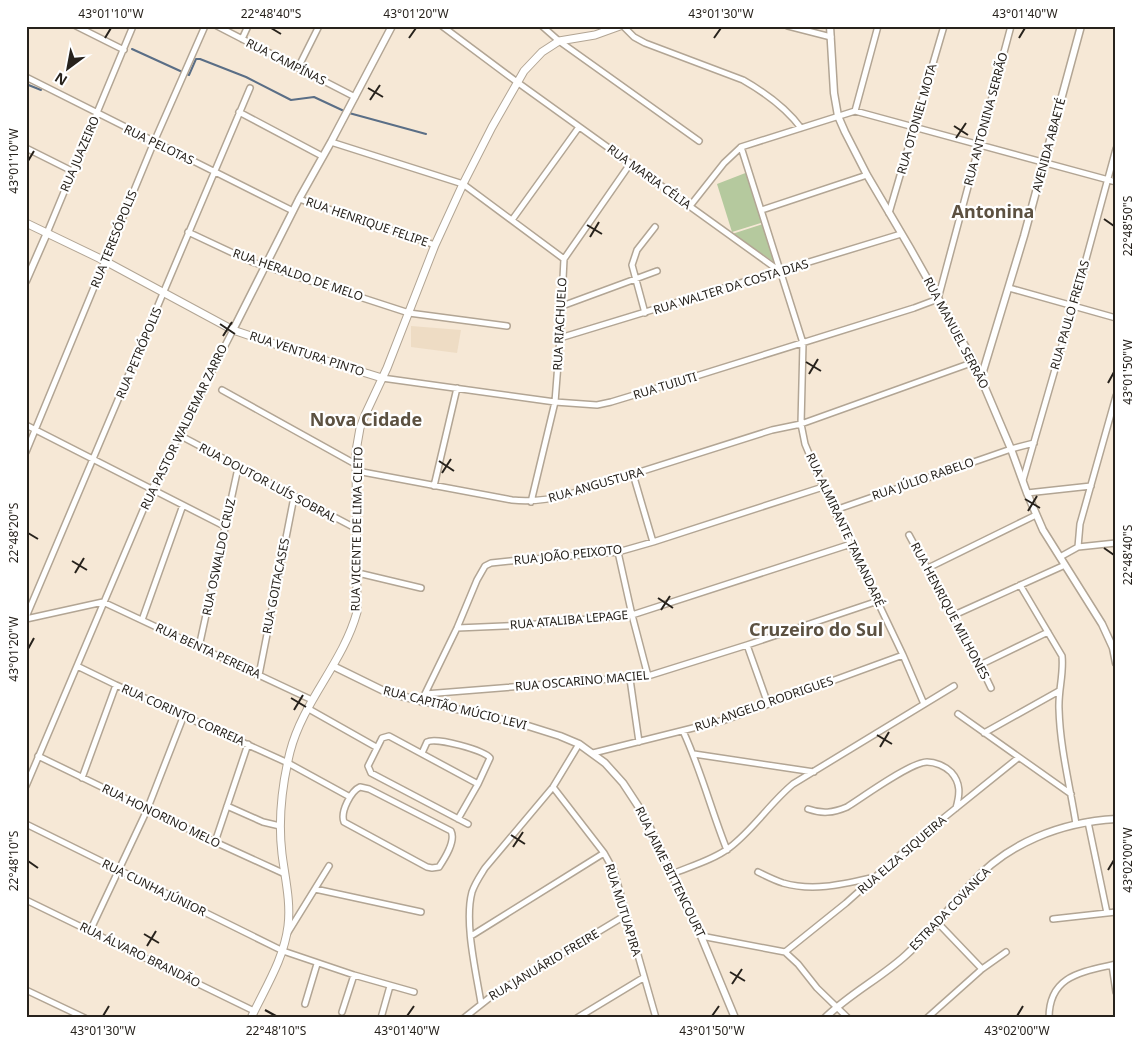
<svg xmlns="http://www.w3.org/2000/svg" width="1142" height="1044" font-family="'Noto Sans',sans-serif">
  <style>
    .built { fill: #eedcc4 }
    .green { fill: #b5c99e }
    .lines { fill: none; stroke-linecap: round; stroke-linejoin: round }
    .stream { stroke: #5a6e86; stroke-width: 2 }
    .minor-casing { stroke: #b2a594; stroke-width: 8 }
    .tertiary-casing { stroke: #b2a594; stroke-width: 9 }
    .secondary-casing { stroke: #b2a594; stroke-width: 9 }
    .minor { stroke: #fff; stroke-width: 5 }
    .tertiary { stroke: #fff; stroke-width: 6 }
    .secondary { stroke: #fff; stroke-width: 7 }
    .ticks { fill: none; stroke: #27221c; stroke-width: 2 }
    .labels { text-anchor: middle; stroke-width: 4.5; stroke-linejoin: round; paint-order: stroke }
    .street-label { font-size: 12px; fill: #27221c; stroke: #fff }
    .district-label { font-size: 18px; font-weight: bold; fill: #5c5141; stroke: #fff }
    .neatline { fill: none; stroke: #27221c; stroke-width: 2 }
    .ticks-label { font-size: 12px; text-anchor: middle; fill: #27221c }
  </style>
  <rect width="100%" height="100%" fill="#f6e8d6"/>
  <!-- built -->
  <path class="built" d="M411 326 461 330 457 353 411 347Z"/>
  <!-- green -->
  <path class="green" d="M748 172 764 222 732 232 717 184Z
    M763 224 774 262 732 234Z"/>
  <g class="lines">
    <!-- stream -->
    <path class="stream" d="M132 49 189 75 196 59H200L246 77 291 100 314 97 344 111
      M26 84 41 90
      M349 113 426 134"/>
    <!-- minor casing -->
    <g class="minor-casing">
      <path id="minor" d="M76 26 124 50
        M217 26 355 97
        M442 26 517 82 781 272
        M542 26 559 41 699 141
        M623 26 634 37 645 43 743 80C764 92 787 109 801 128
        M788 26 831 37
        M242 39 248 26
        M298 68 319 26
        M26 77 293 211
        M855 111 878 26
        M239 112 322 156
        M331 142 463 184 564 259
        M741 147 803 343 801 424 805 444 823 487 903 655 924 704
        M26 148 72 171
        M299 199 435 245
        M690 206 724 163 741 147 855 111 1116 182
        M762 210 867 175
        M889 213 944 26
        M512 220 579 127
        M188 232 252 262 409 313 507 326
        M47 233 133 26
        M1009 288 1116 318
        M562 306 657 271
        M645 313 632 265 637 250 655 227
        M560 338 901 234
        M382 378 555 402 597 405 611 402 677 382 914 308 938 299 1011 26
        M222 390 357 465
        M26 425 226 527
        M179 435 357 529
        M26 452 154 142 205 26
        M357 471 512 500C532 502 548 500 567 495L772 430 801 424 974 362
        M633 474 653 542
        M1023 480 1073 307 1116 149
        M434 486 457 388
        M1027 493 1091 486
        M531 502 555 402 560 338 564 259 630 164
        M835 510 1011 449 1034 443
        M909 535 980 665 991 688
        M1078 547 1080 524 1116 396
        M618 552 632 615 648 676
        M1060 557 1078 547 1116 543
        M926 569 1036 515
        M358 573 421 588
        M1020 585 1062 656C1064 674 1058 691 1059 709 1060 748 1070 786 1076 824
        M952 616 1065 565
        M26 617 250 88
        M26 619 103 602 312 700
        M142 620 183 505
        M457 628 525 625 632 615 851 544
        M747 645 768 704
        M199 647 238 468
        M980 665 1048 632
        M77 666 116 685 288 763 350 797
        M259 675 294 497
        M630 679 639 742
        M425 694 648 676 747 645 878 601
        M421 702 457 628 477 580 485 566 491 563 510 561 618 552 653 542 823 487
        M307 708 376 747
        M958 714 1071 794
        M683 731C701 770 711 810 727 850
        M984 733 1059 691
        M422 753 427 742C436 737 484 750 490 758L478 784 458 819
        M593 753 725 720 903 655
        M694 754 814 772
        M38 756 215 842 285 874
        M82 778 116 685
        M26 786 152 489 233 330
        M360 787 369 789 451 831C456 841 445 858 439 867L432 868 427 867 344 822C340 812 351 791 360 787Z
        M553 787 604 853 614 871 656 1018
        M227 806 263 822 280 826
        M808 809C822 814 833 813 847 807 863 797 911 762 927 762 935 762 945 766 951 772 961 783 960 794 956 808
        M1088 822 1107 913
        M26 824 283 951 354 975 414 992
        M468 824 371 773 368 766 382 738 389 736 478 784
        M215 842 248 744
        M758 872C766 876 774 880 783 883 814 892 844 884 875 877
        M672 874C691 866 713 860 729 848 753 830 770 803 793 784L954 686
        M315 889 421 912
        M26 900 254 1011
        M1053 919 1116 912
        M938 923 982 969
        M90 931 147 810 184 715
        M287 934 329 866
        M471 936 604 853
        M701 936 785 952 798 964 817 988 848 1018
        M785 952 846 903 920 837 1018 758
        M1112 965 1116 992
        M26 990 85 1018
        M481 1003C476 972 464 922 472 892 475 883 480 876 485 868L553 787 579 744
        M305 1004 317 964
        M342 1012 354 975
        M381 1018 390 986
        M464 1018 493 995 626 915
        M577 1018 643 978
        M927 1018 982 969 1006 952
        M1049 1018C1049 975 1082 972 1116 964"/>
    </g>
    <!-- tertiary casing -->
    <g class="tertiary-casing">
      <path id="tertiary" d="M830 26 834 93 838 116 845 132 867 175 910 248 974 362 1011 449 1027 493 1043 530 1102 624 1113 648 1116 663
        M26 281 47 233
        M233 330 299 199 331 142 392 26
        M981 378 1024 236 1081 26
        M333 666 388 693 525 725 560 736 579 744 605 763 623 783 644 815 701 936 735 1018
        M825 1018C849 994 881 978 906 955 930 933 949 909 970 885 1007 843 1061 822 1116 819"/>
    </g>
    <!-- secondary casing -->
    <g class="secondary-casing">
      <path id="secondary" d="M26 223 105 261 233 330 304 354 382 378
        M251 1018C265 988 284 959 288 926 291 902 285 878 282 854 278 821 282 785 290 752 303 701 343 663 357 612L356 451 360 428 365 415 387 368 435 245 463 184 492 127 524 71 542 52 559 41 595 35 620 26"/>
    </g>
    <!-- minor -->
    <use href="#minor" class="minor"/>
    <!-- tertiary -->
    <use href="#tertiary" class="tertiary"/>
    <!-- secondary -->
    <use href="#secondary" class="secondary"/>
  </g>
  <!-- ticks -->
  <path class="ticks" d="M271 28 281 34M105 38 111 28M409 38 416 28M714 38 721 28M1019 38 1025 28M368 88 383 97M370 100 380 85M954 126 968 135M956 138 966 123M28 161 34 151M1104 219 1114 226M587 225 602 234M590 237 599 222M220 324 235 334M223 336 232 322M806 362 821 371M809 374 818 359M1108 383 1114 372M439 461 454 471M442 473 451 459M1025 499 1040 508M1028 511 1037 496M28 533 38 539M1104 548 1114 555M72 561 87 570M75 573 84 558M658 598 673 608M661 610 670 596M28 649 34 638M291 698 306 707M294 710 303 695M877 735 892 744M880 747 889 732M511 835 525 844M513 847 523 832M28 861 38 868M1108 870 1114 860M144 934 159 943M147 946 156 931M730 972 745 981M732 984 742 969M265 1010 276 1016M103 1016 109 1006M407 1016 414 1006M712 1016 719 1006M1017 1016 1023 1006"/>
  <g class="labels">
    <!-- street labels -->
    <g class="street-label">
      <text transform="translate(286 62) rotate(27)" y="4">RUA CAMPÍNAS</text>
      <text transform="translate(917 119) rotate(-74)" y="4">RUA OTONIEL MOTA</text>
      <text transform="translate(986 119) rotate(-75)" y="4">RUA ANTONINA SERRÃO</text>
      <text transform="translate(159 145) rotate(26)" y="4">RUA PELOTAS</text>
      <text transform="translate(1049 145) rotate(-75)" y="4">AVENIDA ABAETÉ</text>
      <text transform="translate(80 154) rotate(-67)" y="4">RUA JUAZEIRO</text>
      <text transform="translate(649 177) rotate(36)" y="4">RUA MARIA CÉLIA</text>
      <text transform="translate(367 222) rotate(19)" y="4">RUA HENRIQUE FELIPE</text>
      <text transform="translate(114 239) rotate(-68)" y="4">RUA TERESÓPOLIS</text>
      <text transform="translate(298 275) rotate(19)" y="4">RUA HERALDO DE MELO</text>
      <text transform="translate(731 287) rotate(-17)" y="4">RUA WALTER DA COSTA DIAS</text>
      <text transform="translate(1070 315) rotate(-74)" y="4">RUA PAULO FREITAS</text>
      <text transform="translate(560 324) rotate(-87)" y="4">RUA RIACHUELO</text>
      <text transform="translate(956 333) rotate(62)" y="4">RUA MANUEL SERRÃO</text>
      <text transform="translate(139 353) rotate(-67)" y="4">RUA PETRÓPOLIS</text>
      <text transform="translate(307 354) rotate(18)" y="4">RUA VENTURA PINTO</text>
      <text transform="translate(665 386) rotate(-17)" y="4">RUA TUIUTI</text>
      <text transform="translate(184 427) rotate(-64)" y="4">RUA PASTOR WALDEMAR ZARRO</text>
      <text transform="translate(923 479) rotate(-19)" y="4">RUA JÚLIO RABELO</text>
      <text transform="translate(268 483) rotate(28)" y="4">RUA DOUTOR LUÍS SOBRAL</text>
      <text transform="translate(596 485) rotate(-16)" y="4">RUA ANGUSTURA</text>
      <text transform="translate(357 529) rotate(-89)" y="4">RUA VICENTE DE LIMA CLETO</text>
      <text transform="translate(845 530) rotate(65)" y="4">RUA ALMIRANTE TAMANDARÉ</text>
      <text transform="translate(568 555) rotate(-6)" y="4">RUA JOÃO PEIXOTO</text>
      <text transform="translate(219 557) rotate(-78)" y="4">RUA OSWALDO CRUZ</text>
      <text transform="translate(276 586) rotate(-79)" y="4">RUA GOITACASES</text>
      <text transform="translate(950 611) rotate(62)" y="4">RUA HENRIQUE MILHONES</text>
      <text transform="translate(569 620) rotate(-5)" y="4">RUA ATALIBA LEPAGE</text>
      <text transform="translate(208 651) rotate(25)" y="4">RUA BENTA PEREIRA</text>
      <text transform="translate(582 681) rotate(-5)" y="4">RUA OSCARINO MACIEL</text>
      <text transform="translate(764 704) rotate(-19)" y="4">RUA ANGELO RODRIGUES</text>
      <text transform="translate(455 708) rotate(14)" y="4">RUA CAPITÃO MÚCIO LEVI</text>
      <text transform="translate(183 715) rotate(24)" y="4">RUA CORINTO CORREIA</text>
      <text transform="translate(161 816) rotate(26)" y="4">RUA HONORINO MELO</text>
      <text transform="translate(902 855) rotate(-41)" y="4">RUA ELZA SIQUEIRA</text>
      <text transform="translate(670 872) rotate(64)" y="4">RUA JAIME BITTENCOURT</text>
      <text transform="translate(154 888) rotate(26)" y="4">RUA CUNHA JÚNIOR</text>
      <text transform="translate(950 909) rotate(-46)" y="4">ESTRADA COVANCA</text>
      <text transform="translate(623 910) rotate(73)" y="4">RUA MUTUAPIRA</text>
      <text transform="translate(140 955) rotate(26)" y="4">RUA ÁLVARO BRANDÃO</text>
      <text transform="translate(544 965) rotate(-31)" y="4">RUA JANUÁRIO FREIRE</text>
    </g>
    <!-- district labels -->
    <g class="district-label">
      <text x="993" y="218">Antonina</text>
      <text x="366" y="426">Nova Cidade</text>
      <text x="816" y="636">Cruzeiro do Sul</text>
    </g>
  </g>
  <!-- border -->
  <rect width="1142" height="1044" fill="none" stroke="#ffffff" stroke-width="55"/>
  <!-- north arrow -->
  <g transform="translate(68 68) rotate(212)" stroke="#ffffff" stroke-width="4" paint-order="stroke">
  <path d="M0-4L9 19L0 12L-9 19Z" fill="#27221c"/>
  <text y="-8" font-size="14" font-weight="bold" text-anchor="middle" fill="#27221c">N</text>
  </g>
  <rect x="28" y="28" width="1086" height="988" class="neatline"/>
  <g class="ticks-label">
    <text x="111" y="18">43°01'10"W</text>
    <text x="271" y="18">22°48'40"S</text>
    <text x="416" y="18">43°01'20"W</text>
    <text x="721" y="18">43°01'30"W</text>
    <text x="1025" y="18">43°01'40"W</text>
    <text transform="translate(14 161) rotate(-90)" y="4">43°01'10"W</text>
    <text transform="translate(1128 226) rotate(-90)" y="4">22°48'50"S</text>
    <text transform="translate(1128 372) rotate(-90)" y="4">43°01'50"W</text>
    <text transform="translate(14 533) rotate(-90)" y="4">22°48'20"S</text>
    <text transform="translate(1128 555) rotate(-90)" y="4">22°48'40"S</text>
    <text transform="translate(14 649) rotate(-90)" y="4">43°01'20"W</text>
    <text transform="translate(1128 860) rotate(-90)" y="4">43°02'00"W</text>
    <text transform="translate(14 861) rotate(-90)" y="4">22°48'10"S</text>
    <text x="103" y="1035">43°01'30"W</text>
    <text x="276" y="1035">22°48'10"S</text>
    <text x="407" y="1035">43°01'40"W</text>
    <text x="712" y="1035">43°01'50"W</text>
    <text x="1017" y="1035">43°02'00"W</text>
  </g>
</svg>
